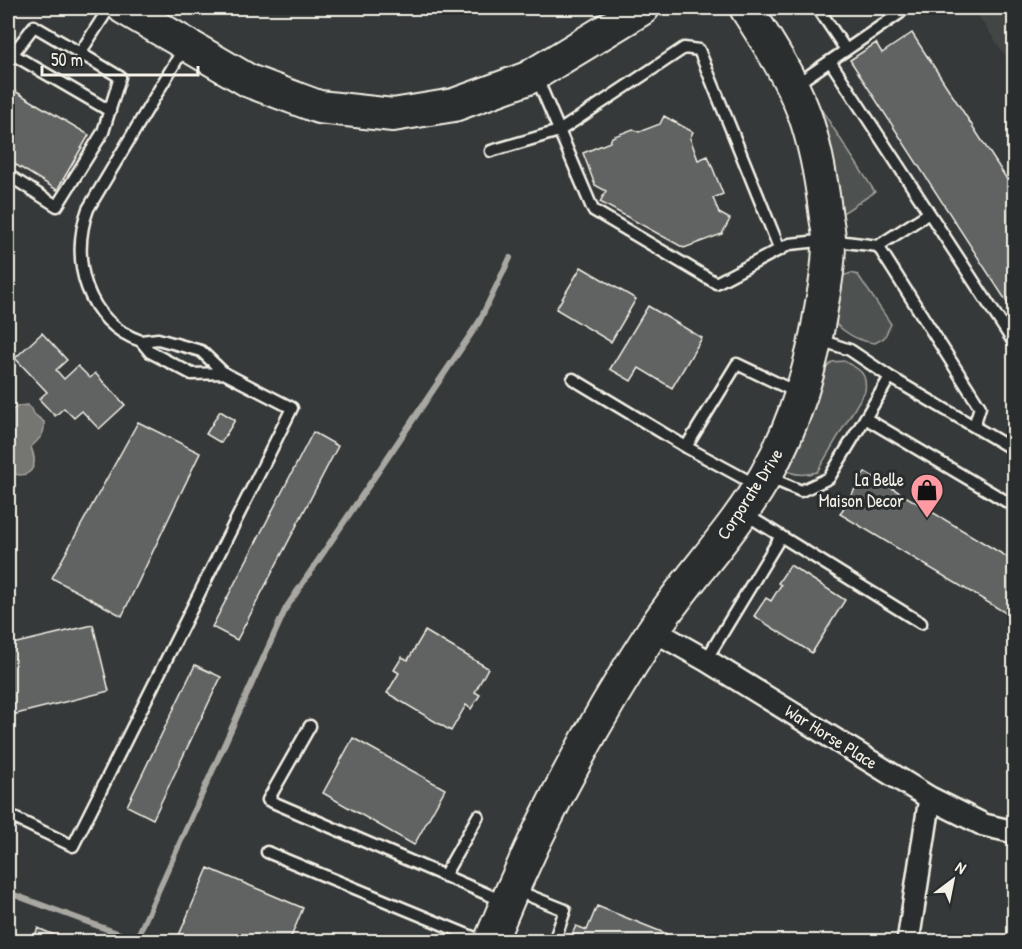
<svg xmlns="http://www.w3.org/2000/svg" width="1022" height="949" font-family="'Patrick Hand',sans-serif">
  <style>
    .built { fill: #434645 }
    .green { fill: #4e514f; stroke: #a1a19c; stroke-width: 1.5 }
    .water { fill: #757572; stroke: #a8a7a1; stroke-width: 1.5 }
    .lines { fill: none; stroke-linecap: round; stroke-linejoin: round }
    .stream { stroke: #a8a7a1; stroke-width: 6 }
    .building { fill: #616362; stroke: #f4f1e8; stroke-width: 1.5 }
    .lane-casing { stroke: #f4f1e8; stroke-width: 15 }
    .street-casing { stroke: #f4f1e8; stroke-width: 26 }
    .secondary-casing { stroke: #f4f1e8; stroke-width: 36 }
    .lane { stroke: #2a2d2e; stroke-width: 10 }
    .street { stroke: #2a2d2e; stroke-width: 21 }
    .secondary { stroke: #2a2d2e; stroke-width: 32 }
    .labels { text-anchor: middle; stroke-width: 6; stroke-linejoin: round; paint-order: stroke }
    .poi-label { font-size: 18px; fill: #f4f1e8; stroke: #2a2d2e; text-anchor: end }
    .street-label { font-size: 18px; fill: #f4f1e8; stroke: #2a2d2e }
  </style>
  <rect width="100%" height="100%" fill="#363939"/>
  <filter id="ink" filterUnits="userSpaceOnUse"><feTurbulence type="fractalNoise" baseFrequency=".0167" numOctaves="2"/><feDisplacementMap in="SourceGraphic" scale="12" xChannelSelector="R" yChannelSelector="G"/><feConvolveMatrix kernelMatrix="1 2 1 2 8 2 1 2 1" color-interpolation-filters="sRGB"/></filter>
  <g filter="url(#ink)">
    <!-- built -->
    <path class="built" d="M973 8H1014V68Z"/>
    <!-- green -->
    <path class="green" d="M821 109 875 192 843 213 834 212 816 110Z
      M851 273 858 275 891 324 884 338 875 343C859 341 848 335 836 324L834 310 837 278Z
      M844 361C858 369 868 372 865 391L817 472C807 475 797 476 788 471L787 464 823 371 832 362Z"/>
    <!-- water -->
    <path class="water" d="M27 405 32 409 34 414 44 422C45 435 40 438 31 447 33 453 36 460 33 467 28 478 15 476 8 470V422L12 410 19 406Z"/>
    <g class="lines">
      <!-- stream -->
      <path class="stream" d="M8 907 12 894 136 940 286 608 479 322 510 258"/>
    </g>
    <!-- building -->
    <path class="building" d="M912 33 1014 190V313L850 60 876 43 882 53Z
      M8 87 89 135 57 190 8 160Z
      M664 116 693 132 690 138 698 160 708 156 723 194 713 198 719 213 730 219 722 234 684 248 600 202 606 191 595 185 583 153 610 142 612 137 633 129 639 132 660 124Z
      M581 267 636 299 611 342 556 309Z
      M648 306 702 338 672 388 639 368 631 381 610 369Z
      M42 333 67 360 56 370 64 379 78 366 90 378 95 373 125 405 99 429 82 411 74 418 64 408 55 416 39 399 47 392 15 358Z
      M220 411 235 420 221 443 206 434Z
      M138 422 200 453 122 616 52 578Z
      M313 432 338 446 237 640 212 627Z
      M865 472 1014 561V618L840 514Z
      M790 565 845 600 812 653 754 616 766 598 771 601 781 585 778 583Z
      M93 625 109 691 8 716V645Z
      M425 631 488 668 475 692 480 695 471 709 466 705 451 731 387 693 399 673 394 670 402 657 408 660Z
      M195 665 221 677 153 819 127 806Z
      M353 738 445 789 414 845 323 793Z
      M208 868 303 908 289 942H176Z
      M597 906 687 942H584L585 939 572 934 576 926 587 930Z
      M38 928 70 942H32Z"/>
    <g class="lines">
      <!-- lane casing -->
      <g class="lane-casing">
        <path id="lane" d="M818 8 846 50
          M12 54 110 111
          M8 60 34 26 80 53
          M830 61 1014 343
          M536 76 593 210 716 283 790 244 829 240 878 246 929 213
          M795 85 900 13 897 8
          M491 151 559 131 684 48 699 50 780 250
          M8 175 57 206 103 132 120 77 80 53 109 8
          M878 246 980 407 974 426
          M158 339 201 351 224 373 192 374 150 352 141 341Z
          M817 339 850 350 890 377 1014 450
          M141 341C87 323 69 260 88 209L185 46
          M573 379 686 447 756 485
          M865 418 1014 506
          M686 447 737 364 798 393
          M768 477 801 491 829 478 890 377
          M745 514 921 623
          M706 660 781 536
          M310 726 268 800 503 901
          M8 815 73 846 292 408 224 373
          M267 852 485 942
          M444 876 478 816
          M515 890 565 910 554 942"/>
      </g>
      <!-- street casing -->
      <g class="street-casing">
        <path id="street" d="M653 630 706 660 930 798 984 825 1014 832
          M908 942 930 798"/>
      </g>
      <!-- secondary casing -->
      <g class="secondary-casing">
        <path id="secondary" d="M124 8 249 81 319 107 393 115 454 105 528 78 643 8
          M490 942C534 834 589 729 652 632 687 578 734 532 766 475 796 422 813 363 822 303 826 283 829 261 829 241 829 230 826 220 825 210 821 177 815 144 804 113 790 76 767 41 746 8"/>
      </g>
      <!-- lane -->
      <use href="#lane" class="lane"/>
      <!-- street -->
      <use href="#street" class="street"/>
      <!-- secondary -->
      <use href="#secondary" class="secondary"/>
    </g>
  </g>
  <!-- icons -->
  <defs>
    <g id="shop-pin" transform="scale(1.725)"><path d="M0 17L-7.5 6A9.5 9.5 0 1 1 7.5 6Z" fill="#ff9aa2" stroke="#2a2d2e"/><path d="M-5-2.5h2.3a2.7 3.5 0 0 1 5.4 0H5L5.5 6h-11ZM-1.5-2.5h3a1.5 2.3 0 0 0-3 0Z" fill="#111"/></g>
  </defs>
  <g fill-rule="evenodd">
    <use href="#shop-pin" x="927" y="490"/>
  </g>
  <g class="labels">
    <!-- poi labels -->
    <g class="poi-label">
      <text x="904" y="486">La Belle<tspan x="904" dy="21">Maison Decor</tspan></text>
    </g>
    <!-- street labels -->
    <g class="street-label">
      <text transform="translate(750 494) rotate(-57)" y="6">Corporate Drive</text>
      <text transform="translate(831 737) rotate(32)" y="6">War Horse Place</text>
    </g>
  </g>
  <!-- margin -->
  <rect width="1022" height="949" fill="none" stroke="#2a2d2e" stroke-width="30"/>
  <rect x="15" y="15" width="992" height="919" fill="none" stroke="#f4f1e8" stroke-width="2" filter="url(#ink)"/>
  <!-- north arrow -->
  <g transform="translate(953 880) rotate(32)" stroke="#2a2d2e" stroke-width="4.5" paint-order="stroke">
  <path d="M0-4.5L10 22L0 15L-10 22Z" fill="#f4f1e8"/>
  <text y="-9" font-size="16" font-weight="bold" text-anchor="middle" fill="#f4f1e8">N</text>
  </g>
  <!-- scale -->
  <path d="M42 66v9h156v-9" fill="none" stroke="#f4f1e8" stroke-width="3"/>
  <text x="51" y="66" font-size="18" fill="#f4f1e8" stroke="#2a2d2e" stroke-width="4.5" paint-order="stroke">50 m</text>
</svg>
